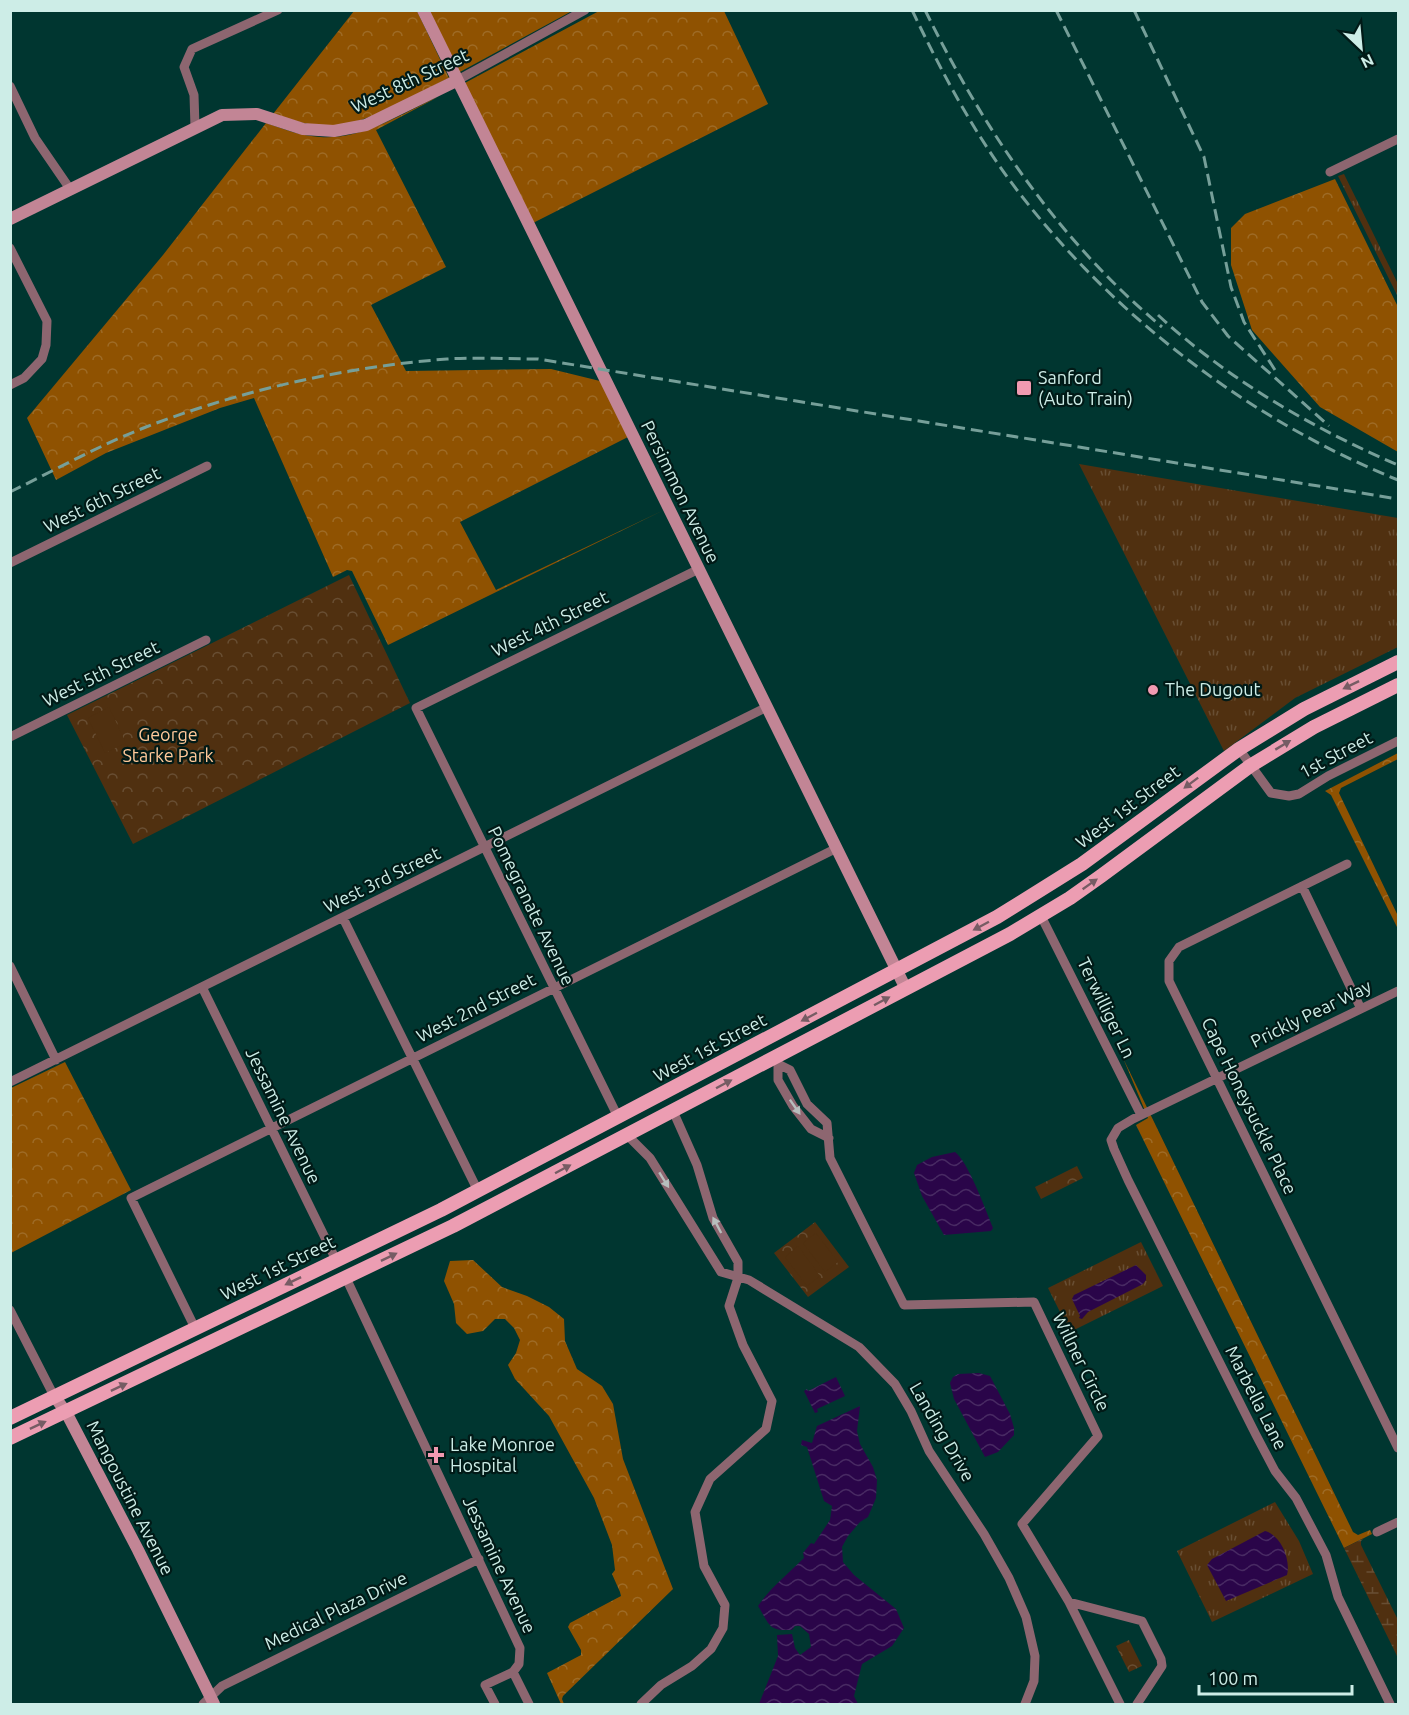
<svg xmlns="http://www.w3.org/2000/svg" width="1409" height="1715" font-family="Ubuntu,sans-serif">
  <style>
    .grass { fill: url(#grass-tufts) }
    .forest { fill: url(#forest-crowns) }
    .wetland { fill: url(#wetland-marsh) }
    .park { fill: url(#park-crowns) }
    .pitch { fill: #503010 }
    .water { fill: url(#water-waves) }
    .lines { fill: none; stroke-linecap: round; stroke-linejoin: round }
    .street { stroke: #8d6670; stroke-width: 9 }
    .secondary { stroke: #c28595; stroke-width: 12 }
    .primary { stroke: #ec9db2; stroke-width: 14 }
    .rail { stroke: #769f99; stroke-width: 3; stroke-dasharray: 12 6; stroke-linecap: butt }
    .oneway { fill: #765c64 }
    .oneway2 { fill: #b7bebd }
    .poi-dot { fill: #f19ab1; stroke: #011a17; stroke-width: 2 }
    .labels { text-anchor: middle; stroke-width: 4.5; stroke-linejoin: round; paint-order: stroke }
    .street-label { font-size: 18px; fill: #cdede7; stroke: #011a17 }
    .poi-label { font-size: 18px; fill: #cdede7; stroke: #011a17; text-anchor: start }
    .park-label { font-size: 18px; fill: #ffc99a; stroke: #011a17 }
  </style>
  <defs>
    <pattern id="grass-tufts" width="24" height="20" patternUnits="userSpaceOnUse" patternTransform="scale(1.5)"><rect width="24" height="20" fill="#503010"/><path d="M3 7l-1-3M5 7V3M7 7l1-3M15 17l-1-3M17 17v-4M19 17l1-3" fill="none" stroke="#684e33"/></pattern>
    <pattern id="forest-crowns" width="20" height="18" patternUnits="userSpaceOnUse" patternTransform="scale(1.5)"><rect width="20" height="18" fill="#8f5201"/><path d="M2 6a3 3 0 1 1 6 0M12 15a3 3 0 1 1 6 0" fill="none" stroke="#9e6b26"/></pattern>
    <pattern id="wetland-marsh" width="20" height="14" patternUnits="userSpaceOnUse" patternTransform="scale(1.5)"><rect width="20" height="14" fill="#503010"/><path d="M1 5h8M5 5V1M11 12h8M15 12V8" fill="none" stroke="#684e33"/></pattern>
    <pattern id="park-crowns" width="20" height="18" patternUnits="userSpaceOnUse" patternTransform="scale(1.5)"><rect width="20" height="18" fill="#503010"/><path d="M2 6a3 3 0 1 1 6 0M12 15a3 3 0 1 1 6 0" fill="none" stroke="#684e33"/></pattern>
    <pattern id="water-waves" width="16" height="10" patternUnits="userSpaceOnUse" patternTransform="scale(1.5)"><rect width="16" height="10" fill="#2a0549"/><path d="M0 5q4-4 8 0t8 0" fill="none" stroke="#482a63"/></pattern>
  </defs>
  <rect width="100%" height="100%" fill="#003630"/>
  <!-- grass -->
  <path class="grass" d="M1344 174 1398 284V297L1338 176Z
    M1079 464 1398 518V647L1295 698 1224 751Z
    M1141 1242 1163 1286 1070 1332 1048 1288Z
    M1275 1502 1299 1541 1313 1574 1212 1622 1177 1551Z"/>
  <!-- forest -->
  <path class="forest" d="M354 11H417L449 78C416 94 368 124 332 126 312 127 292 120 273 114Z
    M428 11H572L458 73Z
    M599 11H724L768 104 533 223 463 84Z
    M438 97 376 130 446 267 371 305 406 371 551 369 600 381 628 437 460 522 496 590 664 510 388 645 352 571 347 570 333 577 254 398 220 408 106 453 56 480 27 418 163 255 266 123C283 129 301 136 320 137 362 140 401 114 438 97Z
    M1335 179 1398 307V452L1320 407 1252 330 1231 265V228L1245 214Z
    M1398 753V759L1341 788 1339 793 1398 916V929L1331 795 1325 791Z
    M1123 1058 1353 1532 1358 1535 1370 1530 1372 1534 1344 1548 1136 1125 1148 1118Z
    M65 1062 131 1190 11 1253V1088Z
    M473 1260 502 1287 527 1296 549 1307 564 1319 565 1341 577 1369 602 1386 613 1404 623 1459 673 1589 563 1696 562 1699 564 1704H561L547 1673 581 1655V1650L568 1627 570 1623 621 1596 620 1592 612 1574 615 1570 612 1545 594 1498 549 1416 515 1379 508 1365 516 1353 520 1340 514 1328 505 1319H495L483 1331 467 1334 456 1323 454 1304 444 1281 450 1261Z"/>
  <!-- wetland -->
  <path class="wetland" d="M1364 1538 1361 1541V1545L1398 1620V1658L1344 1548Z"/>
  <!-- park -->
  <path class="park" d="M349 575 410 703 133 844 67 715Z
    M1077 1166 1083 1178 1041 1199 1035 1187Z
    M815 1222 849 1267 808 1297 774 1253Z
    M1129 1640 1142 1666 1129 1672 1116 1646Z"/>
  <!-- pitch -->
  <path class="pitch" d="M109 707 126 743 105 753 88 718Z
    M816 1233 838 1262 825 1272 803 1243Z
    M798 1246 820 1276 807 1286 785 1257Z"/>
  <!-- water -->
  <path class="water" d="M955 1152C968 1161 986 1211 993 1228L991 1231 944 1235 922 1196 914 1173 917 1165 932 1157Z
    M1136 1265 1146 1275V1280L1143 1284 1088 1312 1082 1319 1079 1318 1080 1316 1072 1299 1074 1295Z
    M979 1373 990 1376 1010 1414 1014 1428V1435L998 1452 985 1457 954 1399 950 1383 953 1377 958 1374Z
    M836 1377 845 1396 817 1409 818 1412 815 1413 804 1391 807 1389 808 1391Z
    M860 1406 857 1431 860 1444 873 1467 877 1480 876 1498 868 1517 860 1522 848 1536 842 1547 843 1562 854 1575 896 1609 904 1628 892 1646 862 1664 854 1696 858 1704H759L778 1656 777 1635 792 1634 795 1648 800 1655 811 1647 809 1634 800 1626H795L792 1630C768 1631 770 1625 758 1606 770 1588 789 1573 804 1558L803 1553 811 1543 814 1544 830 1520 832 1506 824 1501 807 1447 801 1445 802 1440 812 1443 817 1426Z
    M1265 1531C1281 1535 1291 1560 1287 1575L1226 1601 1207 1565 1212 1559Z"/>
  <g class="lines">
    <!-- street -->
    <path class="street" d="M456 81 585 10
      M10 86 35 138 70 189
      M195 127 194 95 184 67 192 49 278 10
      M1330 172 1398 139
      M10 248 47 321 46 345 42 359 24 378 10 385
      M10 563 207 466
      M10 737 206 640
      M1239 749 1271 793 1289 796 1299 794 1328 776 1398 741
      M1347 864 1179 947 1169 961V981L1398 1448
      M1302 886 1361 1009
      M1041 916 1141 1115
      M343 918 478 1191
      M10 966 56 1060
      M202 987 336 1260
      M776 1060 778 1064V1080L793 1106 811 1129 829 1138
      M778 1064 790 1070 807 1104 827 1123 830 1158 904 1305 1034 1302 1098 1436 1022 1524 1069 1602 1120 1704
      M10 1082 767 707
      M618 1117 416 708 699 569
      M627 1135 650 1158 721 1272 749 1280 859 1347 895 1384 911 1411 929 1451 984 1534 1009 1578 1026 1617 1035 1656 1034 1681 1025 1704
      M346 1278 520 1648 519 1664 513 1672 485 1685 495 1704
      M10 1310 54 1396
      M195 1328 131 1198 837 848
      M1377 1532 1398 1522
      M1069 1602 1142 1621 1161 1659 1162 1666 1137 1704
      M513 1672 529 1704
      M203 1704 222 1686 479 1559
      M641 1704 661 1685 692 1666 711 1649 723 1628 725 1605 704 1566 695 1512 710 1479 766 1429 772 1401 743 1345 729 1306 738 1278V1262L713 1218 697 1165 673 1111
      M1390 1704 1338 1597 1326 1555 1296 1498 1275 1471 1256 1435 1128 1180 1114 1149 1111 1140 1118 1128 1133 1119 1398 991"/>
    <!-- secondary -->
    <path class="secondary" d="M423 10 906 989
      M10 219 222 115 257 114 303 129 334 131 366 125 456 81
      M54 1396 66 1412 138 1550 214 1704"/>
    <!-- primary -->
    <path class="primary" d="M10 1418 441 1210 997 917 1082 864 1239 749 1304 709 1398 662
      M10 1438 453 1226 1010 934 1070 898 1101 876 1250 766 1314 727 1398 685"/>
    <!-- rail -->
    <path class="rail" d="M912 10C942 73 975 135 1017 190 1114 317 1250 420 1398 480
      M925 10C984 130 1059 241 1162 327
      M1056 10 1202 302 1228 336 1329 426
      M1134 10 1204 157 1231 287 1244 322 1275 370
      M1158 315C1227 379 1312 428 1398 465
      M10 492C55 470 100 445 146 427 242 390 344 367 447 359 477 357 508 359 538 359L1398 499"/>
  </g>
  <!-- one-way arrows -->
  <defs><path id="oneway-solid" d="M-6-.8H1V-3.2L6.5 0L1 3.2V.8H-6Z" transform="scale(1.5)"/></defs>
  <g class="oneway">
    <use href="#oneway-solid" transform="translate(1351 685) rotate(154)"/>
    <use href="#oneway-solid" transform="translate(1283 745) rotate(-31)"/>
    <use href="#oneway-solid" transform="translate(1191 783) rotate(143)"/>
    <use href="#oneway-solid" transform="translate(1090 884) rotate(-35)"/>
    <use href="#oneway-solid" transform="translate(981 926) rotate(152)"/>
    <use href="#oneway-solid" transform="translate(882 1001) rotate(-28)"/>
    <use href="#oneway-solid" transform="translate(809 1017) rotate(152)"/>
    <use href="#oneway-solid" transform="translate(724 1084) rotate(-28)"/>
    <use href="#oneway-solid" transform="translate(563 1169) rotate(-28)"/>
    <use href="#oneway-solid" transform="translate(389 1257) rotate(-26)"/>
    <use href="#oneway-solid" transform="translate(293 1281) rotate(154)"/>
    <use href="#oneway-solid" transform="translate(119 1387) rotate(-25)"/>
    <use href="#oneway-solid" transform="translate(38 1425) rotate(-25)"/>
  </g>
  <g class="oneway2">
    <use href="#oneway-solid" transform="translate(795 1107) rotate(55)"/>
    <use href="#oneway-solid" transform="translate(664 1180) rotate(58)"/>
    <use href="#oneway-solid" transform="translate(717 1225) rotate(-118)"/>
  </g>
  <!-- markers -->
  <g class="poi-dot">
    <rect x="1016" y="380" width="16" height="16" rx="3"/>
    <circle cx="1153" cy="690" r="6"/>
    <path d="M433 1446h6v6h6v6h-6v6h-6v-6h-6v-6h6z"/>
  </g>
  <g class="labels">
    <!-- street labels -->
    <g class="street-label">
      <text transform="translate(410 81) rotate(-25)" y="6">West 8th Street</text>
      <text transform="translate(680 492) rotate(64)" y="6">Persimmon Avenue</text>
      <text transform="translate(102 500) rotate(-26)" y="6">West 6th Street</text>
      <text transform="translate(550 624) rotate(-26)" y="6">West 4th Street</text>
      <text transform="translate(101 674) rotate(-26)" y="6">West 5th Street</text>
      <text transform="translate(1336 755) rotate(-28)" y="6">1st Street</text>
      <text transform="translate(1128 807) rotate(-37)" y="6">West 1st Street</text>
      <text transform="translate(382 880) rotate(-26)" y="6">West 3rd Street</text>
      <text transform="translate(531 906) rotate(64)" y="6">Pomegranate Avenue</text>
      <text transform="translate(476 1008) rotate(-27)" y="6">West 2nd Street</text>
      <text transform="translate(1106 1008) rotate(64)" y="6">Terwilliger Ln</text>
      <text transform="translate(1311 1014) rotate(-26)" y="6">Prickly Pear Way</text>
      <text transform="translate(710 1048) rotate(-28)" y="6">West 1st Street</text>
      <text transform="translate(1249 1106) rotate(64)" y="6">Cape Honeysuckle Place</text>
      <text transform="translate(283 1116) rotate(64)" y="6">Jessamine Avenue</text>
      <text transform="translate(278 1268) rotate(-26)" y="6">West 1st Street</text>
      <text transform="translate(1081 1362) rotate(64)" y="6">Willner Circle</text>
      <text transform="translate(1256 1398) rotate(63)" y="6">Marbella Lane</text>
      <text transform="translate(942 1432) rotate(60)" y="6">Landing Drive</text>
      <text transform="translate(130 1498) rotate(63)" y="6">Mangoustine Avenue</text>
      <text transform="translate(499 1565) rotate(65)" y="6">Jessamine Avenue</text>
      <text transform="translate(336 1611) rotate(-26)" y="6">Medical Plaza Drive</text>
    </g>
    <!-- poi labels -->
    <g class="poi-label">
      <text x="1038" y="384">Sanford<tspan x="1038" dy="21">(Auto Train)</tspan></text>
      <text x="1165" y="696">The Dugout</text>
      <text x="450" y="1451">Lake Monroe<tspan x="450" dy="21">Hospital</tspan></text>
    </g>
    <!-- park labels -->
    <g class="park-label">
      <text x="168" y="741">George<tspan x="168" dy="21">Starke Park</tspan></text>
    </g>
  </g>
  <!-- border -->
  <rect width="1409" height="1715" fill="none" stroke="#cdede7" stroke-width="24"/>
  <!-- north arrow -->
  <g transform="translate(1361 48) rotate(154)" stroke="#011a17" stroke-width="4.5" paint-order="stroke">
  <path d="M0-4.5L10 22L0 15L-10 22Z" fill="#cdede7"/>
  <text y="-9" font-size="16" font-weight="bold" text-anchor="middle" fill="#cdede7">N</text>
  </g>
  <!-- scale -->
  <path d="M1199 1685v9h153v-9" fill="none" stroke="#cdede7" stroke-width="3"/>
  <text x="1208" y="1685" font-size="18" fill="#cdede7" stroke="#011a17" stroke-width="4.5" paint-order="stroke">100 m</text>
</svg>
